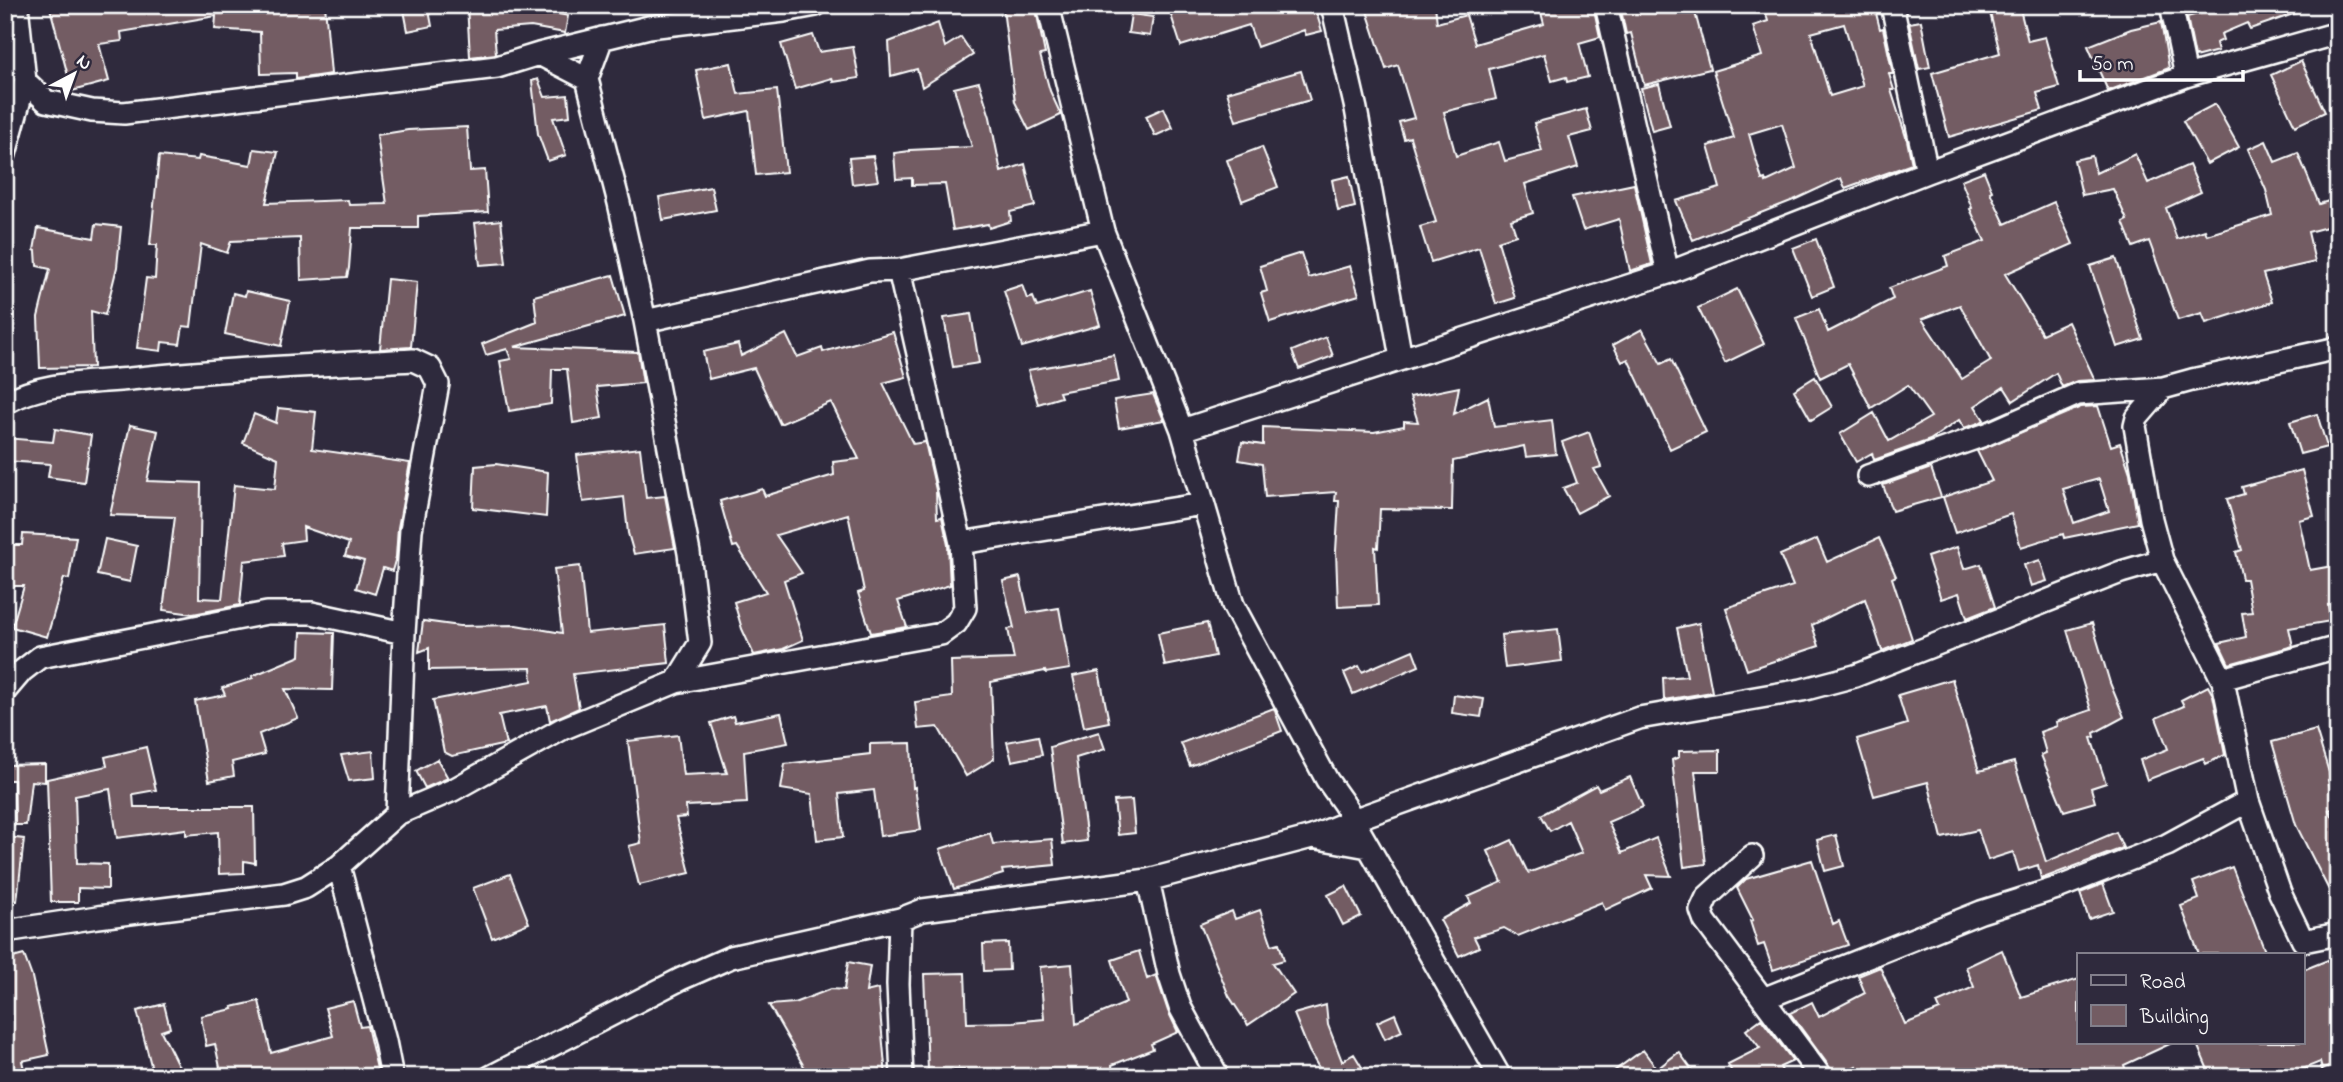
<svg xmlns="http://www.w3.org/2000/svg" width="2343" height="1082" font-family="'Indie Flower',sans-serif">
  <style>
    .building { fill: #735c63; stroke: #fff; stroke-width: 2; fill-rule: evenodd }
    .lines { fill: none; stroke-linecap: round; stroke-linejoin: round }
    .minor-casing { stroke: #fff; stroke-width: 26 }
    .minor { stroke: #2f2a3d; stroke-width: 21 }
  </style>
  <rect width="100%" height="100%" fill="#2f2a3d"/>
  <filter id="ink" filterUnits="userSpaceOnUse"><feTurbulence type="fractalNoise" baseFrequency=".0143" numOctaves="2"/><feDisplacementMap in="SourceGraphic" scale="14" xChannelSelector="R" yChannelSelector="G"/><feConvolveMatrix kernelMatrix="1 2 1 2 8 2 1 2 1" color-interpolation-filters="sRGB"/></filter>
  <g filter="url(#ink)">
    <!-- building -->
    <path class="building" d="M59 5H88L90 12 125 9 124 5H325L331 74 296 79V73L261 74 260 32 215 29 216 16 121 32 122 41 99 44 109 81 72 91 50 8Z
      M403 5H428L432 26 408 31Z
      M467 5H524L568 16 565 33 531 27 494 30 496 54 470 57Z
      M1035 5 1045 54 1040 55 1050 91 1061 115 1029 130 1015 102 1003 9Z
      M1192 5H1314L1322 31 1306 35 1304 30 1257 47 1249 25 1181 46 1170 12Z
      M1365 5H1435L1437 23 1466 15 1475 44 1544 24 1539 5H1593L1600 37 1579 43 1588 77 1567 82 1566 77 1552 81 1544 54 1489 69 1496 99 1444 112 1456 156 1499 142 1505 161 1542 151 1534 123 1586 109 1592 131 1569 137 1578 167 1525 184 1533 213 1511 220 1516 235 1498 241 1515 298 1496 304 1479 247 1431 262 1420 227 1436 222 1410 137 1404 139 1399 122 1414 118 1398 65 1386 69Z
      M1620 5H1693L1710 69 1644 85 1631 33 1626 34Z
      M1763 5H1874L1880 29 1883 28 1893 74H1889L1894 90H1891L1907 140 1912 164 1845 188 1841 178 1796 199 1693 240 1676 201 1720 188 1708 146 1734 138 1713 71 1762 56 1753 26 1768 21ZM1844 24 1863 86 1830 96 1811 33ZM1782 124 1796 168 1766 182 1765 179 1762 180 1749 134Z
      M1988 5H2019L2028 41 2045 37 2059 87 2037 93 2042 110 1949 137 1932 73 2000 53Z
      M2231 5H2310L2311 8 2250 29 2247 23 2221 34 2223 40 2216 43 2218 51 2195 57 2187 17Z
      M1131 14 1153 17 1150 36 1128 33Z
      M1921 21 1930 67 1919 69 1909 23Z
      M2161 22 2169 68 2108 91 2088 46 2131 29Z
      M938 23 945 47 961 37 973 55 922 87 917 69 891 76 889 42Z
      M813 35 819 52 853 47 859 78 833 82 832 78 795 89 781 44Z
      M2301 61 2325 112 2295 126 2271 75Z
      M731 63 738 94 777 90 786 172 756 175 749 111 706 120 696 70Z
      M1301 71 1310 100 1236 121 1227 92Z
      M538 79 545 97 568 95 570 116 553 118 566 155 548 161 538 134 532 81Z
      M979 82 990 117 1001 172 1025 164 1035 206 1010 212 1011 221 989 228 988 224 953 230 945 184 912 185V178L896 179 894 153 910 151V150L972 147 954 88Z
      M1659 84 1670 126 1652 131 1641 88Z
      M2215 104 2239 147 2207 164 2183 121Z
      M1164 108 1173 128 1155 136 1146 116Z
      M467 127 470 171 485 170 488 212 418 216V228H352L349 268 347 277 301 280 300 238 231 241 227 253 201 244 191 327 183 326 180 344 162 342 161 351 137 348 146 278 155 279 157 245H150L159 156 198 160 199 156 251 165 254 149 278 152 266 203 348 200 349 205 387 204 377 135 408 130Z
      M2266 141 2275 162 2298 153 2319 204 2338 198V224L2308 232 2315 262 2263 274 2272 302 2206 323 2202 313 2178 320 2149 241 2133 247 2123 222 2127 220 2113 189 2082 195 2074 160 2092 156 2096 173 2135 154 2148 183 2189 165 2201 192 2166 208 2177 239 2205 230 2207 235 2272 215 2266 190 2248 149Z
      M1262 147 1278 187 1242 201 1227 160Z
      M873 156 878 181 852 184 849 158Z
      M1984 171 1992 191 1990 192 2005 224 2054 202 2073 244 2005 274 2042 334 2068 322 2095 380 2077 381 2062 387 2056 373 2013 401 2004 387 1975 406 1984 420 1979 423 1964 428 1959 420 1930 440 1874 460 1872 453 1856 462 1840 434 1874 413 1889 441 1931 417 1908 385 1871 408 1848 364 1820 378 1796 318 1819 309 1828 332 1893 299 1889 288 1948 266 1945 256 1985 241 1970 209 1972 208 1961 180ZM1960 305 1991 361 1962 379 1922 319Z
      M1349 176 1355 207 1338 211 1332 180Z
      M1634 184 1652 264 1630 271 1619 219 1583 230 1572 197Z
      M711 187 716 210 663 220 659 197Z
      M501 220 506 263 480 265 475 223Z
      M96 224 121 227 117 267 105 315 91 311 93 367 40 368 38 317 50 269 37 266 36 251 34 250 38 228 94 238Z
      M1816 239 1834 287 1812 296 1793 248Z
      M1301 253 1309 278 1350 266 1359 295 1270 322 1261 293 1267 291 1260 266Z
      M2116 258 2143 339 2117 347 2090 266Z
      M613 275 625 316 514 347 638 352 643 383 597 387 602 418 573 423 567 369H552L551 404 509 411 500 361 511 359 507 349 486 355 482 344 537 322 534 296Z
      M387 279 417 282 411 347 380 349Z
      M1022 285 1027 299 1033 297 1037 307 1090 291 1100 325 1022 347 1004 291Z
      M1737 289 1764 344 1725 363 1698 308Z
      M246 291 290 301 281 346 225 334 233 293 245 296Z
      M971 314 979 363 953 367 944 318Z
      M1642 329 1661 364 1671 359 1706 432 1670 449 1628 359 1622 362 1613 345Z
      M893 332 906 377 883 383 913 444 925 442 936 490 937 518 942 517 948 545 950 585 898 601 907 627 871 633 858 593 864 591 848 514 776 535 802 573 784 580 803 640 783 649 754 655 742 629 734 602 766 592 737 546 733 547 720 501 762 489 765 496 834 475 833 462 859 459 831 402 780 424 754 368 709 379 703 352 738 344 741 356 786 334 797 357 822 348 823 352Z
      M1326 337 1333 356 1299 369 1292 351Z
      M1114 355 1119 381 1059 392 1061 397 1038 404 1028 370Z
      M1815 377 1832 407 1811 420 1794 390Z
      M1459 387 1454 414 1488 397 1494 427 1552 420 1556 454 1526 457 1524 446 1453 461 1452 510 1380 509 1378 548 1375 547 1378 605 1338 607 1336 551 1339 501H1335L1336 492 1265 497 1262 464 1239 460 1242 442 1263 445V427L1374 432 1404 426V421L1418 422 1410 397Z
      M1153 394 1164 420 1119 428 1114 400Z
      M2098 406 2111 446 2120 443 2130 473 2138 523 2064 538 2063 534 2021 547 2011 514 1955 533 1943 497 1992 481 1977 451 2081 407ZM2099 479 2109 511 2074 523 2063 489Z
      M278 408 316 412 312 449 410 463 398 528 396 557 392 571 383 568 375 594 356 588 364 561 345 556 349 543 303 527 304 540 282 543 284 556 244 561 240 605 193 614 163 610 175 517 110 515 130 425 158 431 147 481 201 483 199 598 222 599 234 485 275 489 278 458 243 443 254 414 276 423Z
      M2317 414 2327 447 2300 454 2290 422Z
      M55 429 91 435 84 482 48 477 50 464 5 461V438L53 442Z
      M1589 432 1601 467 1594 469 1609 496 1577 513 1563 488 1577 483 1562 442Z
      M640 448 646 498 665 496 675 548 634 554 628 533 624 497 583 502 577 455Z
      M496 464 548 472 546 517 473 508 475 466Z
      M1931 468 1941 497 1892 511 1883 485Z
      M2302 470 2314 516 2299 520 2310 570 2338 565V604L2328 605 2331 621 2289 628 2293 646 2229 664 2219 643 2246 637 2242 613 2252 612 2246 579H2242L2236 552 2242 550 2227 499 2244 494 2242 487Z
      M23 534 76 537 69 579 64 578 47 637 12 627 24 586H5V545H22Z
      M1879 538 1896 576 1892 578 1912 639 1882 651 1865 599 1812 625 1819 646 1747 670 1726 608 1793 586 1780 555 1817 539 1827 562Z
      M105 539 137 546 130 582 97 575Z
      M1957 547 1964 569 1981 564 1995 607 1967 618 1959 593 1941 599 1927 557Z
      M2040 560 2047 581 2031 586 2024 565Z
      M580 566 587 633 665 625 669 663 573 674 579 708 550 721 547 706 499 715 506 744 452 756 444 752 433 700 532 681 531 668 429 670V648L419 652 423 621 460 626 516 625 562 633 554 569Z
      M1020 577 1028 613 1059 608 1070 669 1046 673 1045 671 991 682 994 759 966 776 938 727 918 729 915 702 952 697 951 661 1014 659 1008 629 1014 628 1003 581Z
      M1207 623 1215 656 1165 666 1158 633Z
      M1699 623 1712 692 1664 700 1663 678 1687 676 1677 628Z
      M2092 623 2110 683 2124 717 2094 733 2095 737 2091 738 2106 783 2091 788 2095 802 2064 811 2041 755 2046 753 2040 732 2057 726 2056 722 2091 710 2067 630Z
      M1558 629 1562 661 1505 668 1501 635Z
      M301 632 334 633 332 690 285 689 298 718 259 734 265 754 232 762 234 776 209 781 195 701 225 695 222 688 253 678 252 676 300 656Z
      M1413 650 1419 666 1353 694 1344 673 1359 666 1362 672Z
      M1099 671 1109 722 1084 727 1073 676Z
      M1952 679 1979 771 2014 762 2046 862 2116 832 2123 848 2041 879 2038 865 2019 871 2013 852 1988 860 1978 830 1942 838 1928 782 1874 796 1857 739 1907 724 1898 695Z
      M2208 686 2213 695 2225 755 2206 764 2203 758 2147 780 2140 760 2168 749 2156 718 2184 706 2181 700Z
      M1454 695 1484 699 1481 717 1452 713Z
      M1274 708 1282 731 1190 766 1181 743Z
      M781 713 788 743 744 751 747 803 686 806 687 817 676 818 690 873 639 885 629 846 641 843 628 741 678 735 683 775 727 773 711 723 733 716 735 722Z
      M2316 730 2331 779 2328 780 2336 808 2329 810 2338 826V908L2296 825 2272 742Z
      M1099 732 1105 749 1076 758 1087 841 1063 844 1050 747Z
      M1038 736 1042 755 1012 761 1007 742Z
      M911 743 913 788 915 787 921 830 880 836 874 790 839 794 843 837 817 840 812 794 781 789 785 764 870 754V744Z
      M146 747 156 790 133 794 134 807H254L255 863 244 861V873L219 874 218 832 186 835V829L117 838 110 789 75 796 77 863 108 864V889L78 888V902H51L47 779 107 766 105 757Z
      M1720 750V771H1695L1706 864 1684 867 1672 760 1679 757V751Z
      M373 751 375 778 349 781 341 755Z
      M437 759 448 778 425 788 416 771Z
      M45 764V782L31 781 26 825H15L14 780H5V765Z
      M1630 777 1643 807 1608 822 1622 853 1656 838 1671 876 1646 875 1652 888 1605 910 1602 902 1518 936 1504 928 1474 937 1479 947 1459 956 1440 920 1471 903 1468 897 1502 882 1488 851 1512 840 1528 873 1582 853 1568 821 1550 831 1541 815 1596 785 1599 790Z
      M1132 800 1135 833 1118 835 1114 801Z
      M990 833 993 844 1052 839 1055 865 1002 870 1003 874 954 889 940 849Z
      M1836 835 1844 866 1825 871 1817 840Z
      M7 837 24 839 17 901H5Z
      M1812 860 1833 924 1839 921 1848 945 1773 970 1764 944 1758 946 1750 921 1753 920 1737 888 1746 879Z
      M2232 867 2242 892 2266 954H2199L2181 906 2199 899 2193 882Z
      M510 874 529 923 492 938 473 888Z
      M2103 884 2113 911 2089 919 2080 893Z
      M1346 886 1361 916 1343 925 1328 895Z
      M1260 910 1272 945 1279 943 1284 960 1273 963 1294 994 1248 1025 1229 996 1200 924 1232 911 1235 919Z
      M1008 943 1009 970 984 971 983 944Z
      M2002 950 2021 997 2079 979V1042H2174L2124 1065 2128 1077H2044L2040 1066 2011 1077H1862L1856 1066 1837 1077 1790 1013 1812 1002 1819 1017 1865 993 1858 976 1880 967 1905 1024 1940 1010 1937 1003 1974 987 1966 967Z
      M1139 951 1147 979 1156 975 1168 1011 1178 1032 1151 1044 1153 1049 1112 1065 1113 1077H965L964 1070H928L924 974 965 973 967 1023 1013 1022 1044 1019 1040 967 1072 964 1076 1024 1126 1003 1112 960Z
      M24 955 32 977 49 1055 22 1061 26 1077H5V960Z
      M2338 956V1063L2322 1070 2320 1062 2283 1077H2239L2235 1069 2216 1077H2211L2196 1042H2303V970Z
      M848 962 870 966 866 992 878 989 886 1077H810L769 1005 794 1003 831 989 844 990Z
      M259 1001 271 1053 333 1036 325 1008 353 1001 360 1027 367 1026 378 1073 358 1077H222L215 1044 206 1046 201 1016 233 1009 232 1007Z
      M164 1004 170 1028 161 1031 184 1077H154L137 1011Z
      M1326 1005 1328 1025 1342 1061 1354 1054 1368 1077H1316L1322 1073 1309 1051 1294 1014Z
      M1395 1014 1402 1031 1385 1039 1377 1022Z
      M1761 1019 1793 1061 1780 1067 1785 1077H1734L1728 1064 1760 1048 1746 1030Z
      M1643 1050 1657 1069 1679 1052 1697 1077H1606Z"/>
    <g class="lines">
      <!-- minor casing -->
      <g class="minor-casing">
        <path id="minor" d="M1048 5 1103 231 1182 430 1233 605 1327 780 1344 804 1500 1077
          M1332 5 1356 109 1401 358
          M1606 5 1668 273
          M1892 5 1927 172
          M2171 5 2186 76
          M539 54 587 79 619 203 645 321 689 553 700 643 676 682
          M587 79 602 38
          M25 81 46 101 92 111 124 113 497 67 539 54 649 27 784 11 816 5
          M5 154 25 81 17 5
          M645 321 870 271 899 270 1103 231
          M5 403C41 382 89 383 130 379 224 369 318 365 413 360L430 368 438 384 411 530 404 633 397 814
          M1182 430 1668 273 1927 172 2186 76 2338 33
          M1868 476 1987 434 2078 394 2163 388
          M961 543 1203 504
          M2162 560 2223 681 2248 801 2280 893 2303 941 2338 934
          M2223 681 2226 678 2338 647
          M5 691 22 671 40 657 267 613H312L404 633
          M1312 837 1368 847
          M1752 856 1707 897 1701 910 1705 921 1821 1077
          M339 866 385 1041 392 1077
          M1148 880 1169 974 1180 1007 1218 1077
          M900 919 898 984 902 1077
          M5 931 98 917 284 894 306 887 339 866 397 814 453 790 562 729 676 682 941 634 956 623 965 608 961 543 899 270
          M1763 999 1981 912 2060 887 2167 845 2248 801
          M490 1077 681 979 731 957 900 919 923 910 1148 880 1312 837 1353 820 1639 718 1802 690 1855 676 2121 572 2162 560 2151 519 2135 426 2137 418 2163 388 2192 380 2338 348"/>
      </g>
      <!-- minor -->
      <use href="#minor" class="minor"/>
    </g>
  </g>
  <!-- margin -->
  <rect width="2343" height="1082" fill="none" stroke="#2f2a3d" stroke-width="28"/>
  <rect x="14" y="14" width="2315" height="1054" fill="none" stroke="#fff" stroke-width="2.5" filter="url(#ink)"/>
  <!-- legend -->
  <rect x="2077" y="953" width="228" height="91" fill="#2f2a3d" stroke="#827f8b" stroke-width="2"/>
  <rect x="2091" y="975" width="35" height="10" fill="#2f2a3d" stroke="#827f8b" stroke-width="2"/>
  <text x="2140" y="988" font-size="21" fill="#ffffff">Road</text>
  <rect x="2091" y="1005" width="35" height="21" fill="#735c63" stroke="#827f8b" stroke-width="2"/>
  <text x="2140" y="1023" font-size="21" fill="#ffffff">Building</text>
  <!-- north arrow -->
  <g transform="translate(74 74) rotate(41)" stroke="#2f2a3d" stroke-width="5" paint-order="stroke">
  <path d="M0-5L12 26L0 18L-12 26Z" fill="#ffffff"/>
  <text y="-10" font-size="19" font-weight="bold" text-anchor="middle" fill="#ffffff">N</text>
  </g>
  <!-- scale -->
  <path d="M2080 70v10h163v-10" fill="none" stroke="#ffffff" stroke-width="3.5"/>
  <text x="2091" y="70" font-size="21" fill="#ffffff" stroke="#2f2a3d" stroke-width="5" paint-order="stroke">50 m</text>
</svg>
